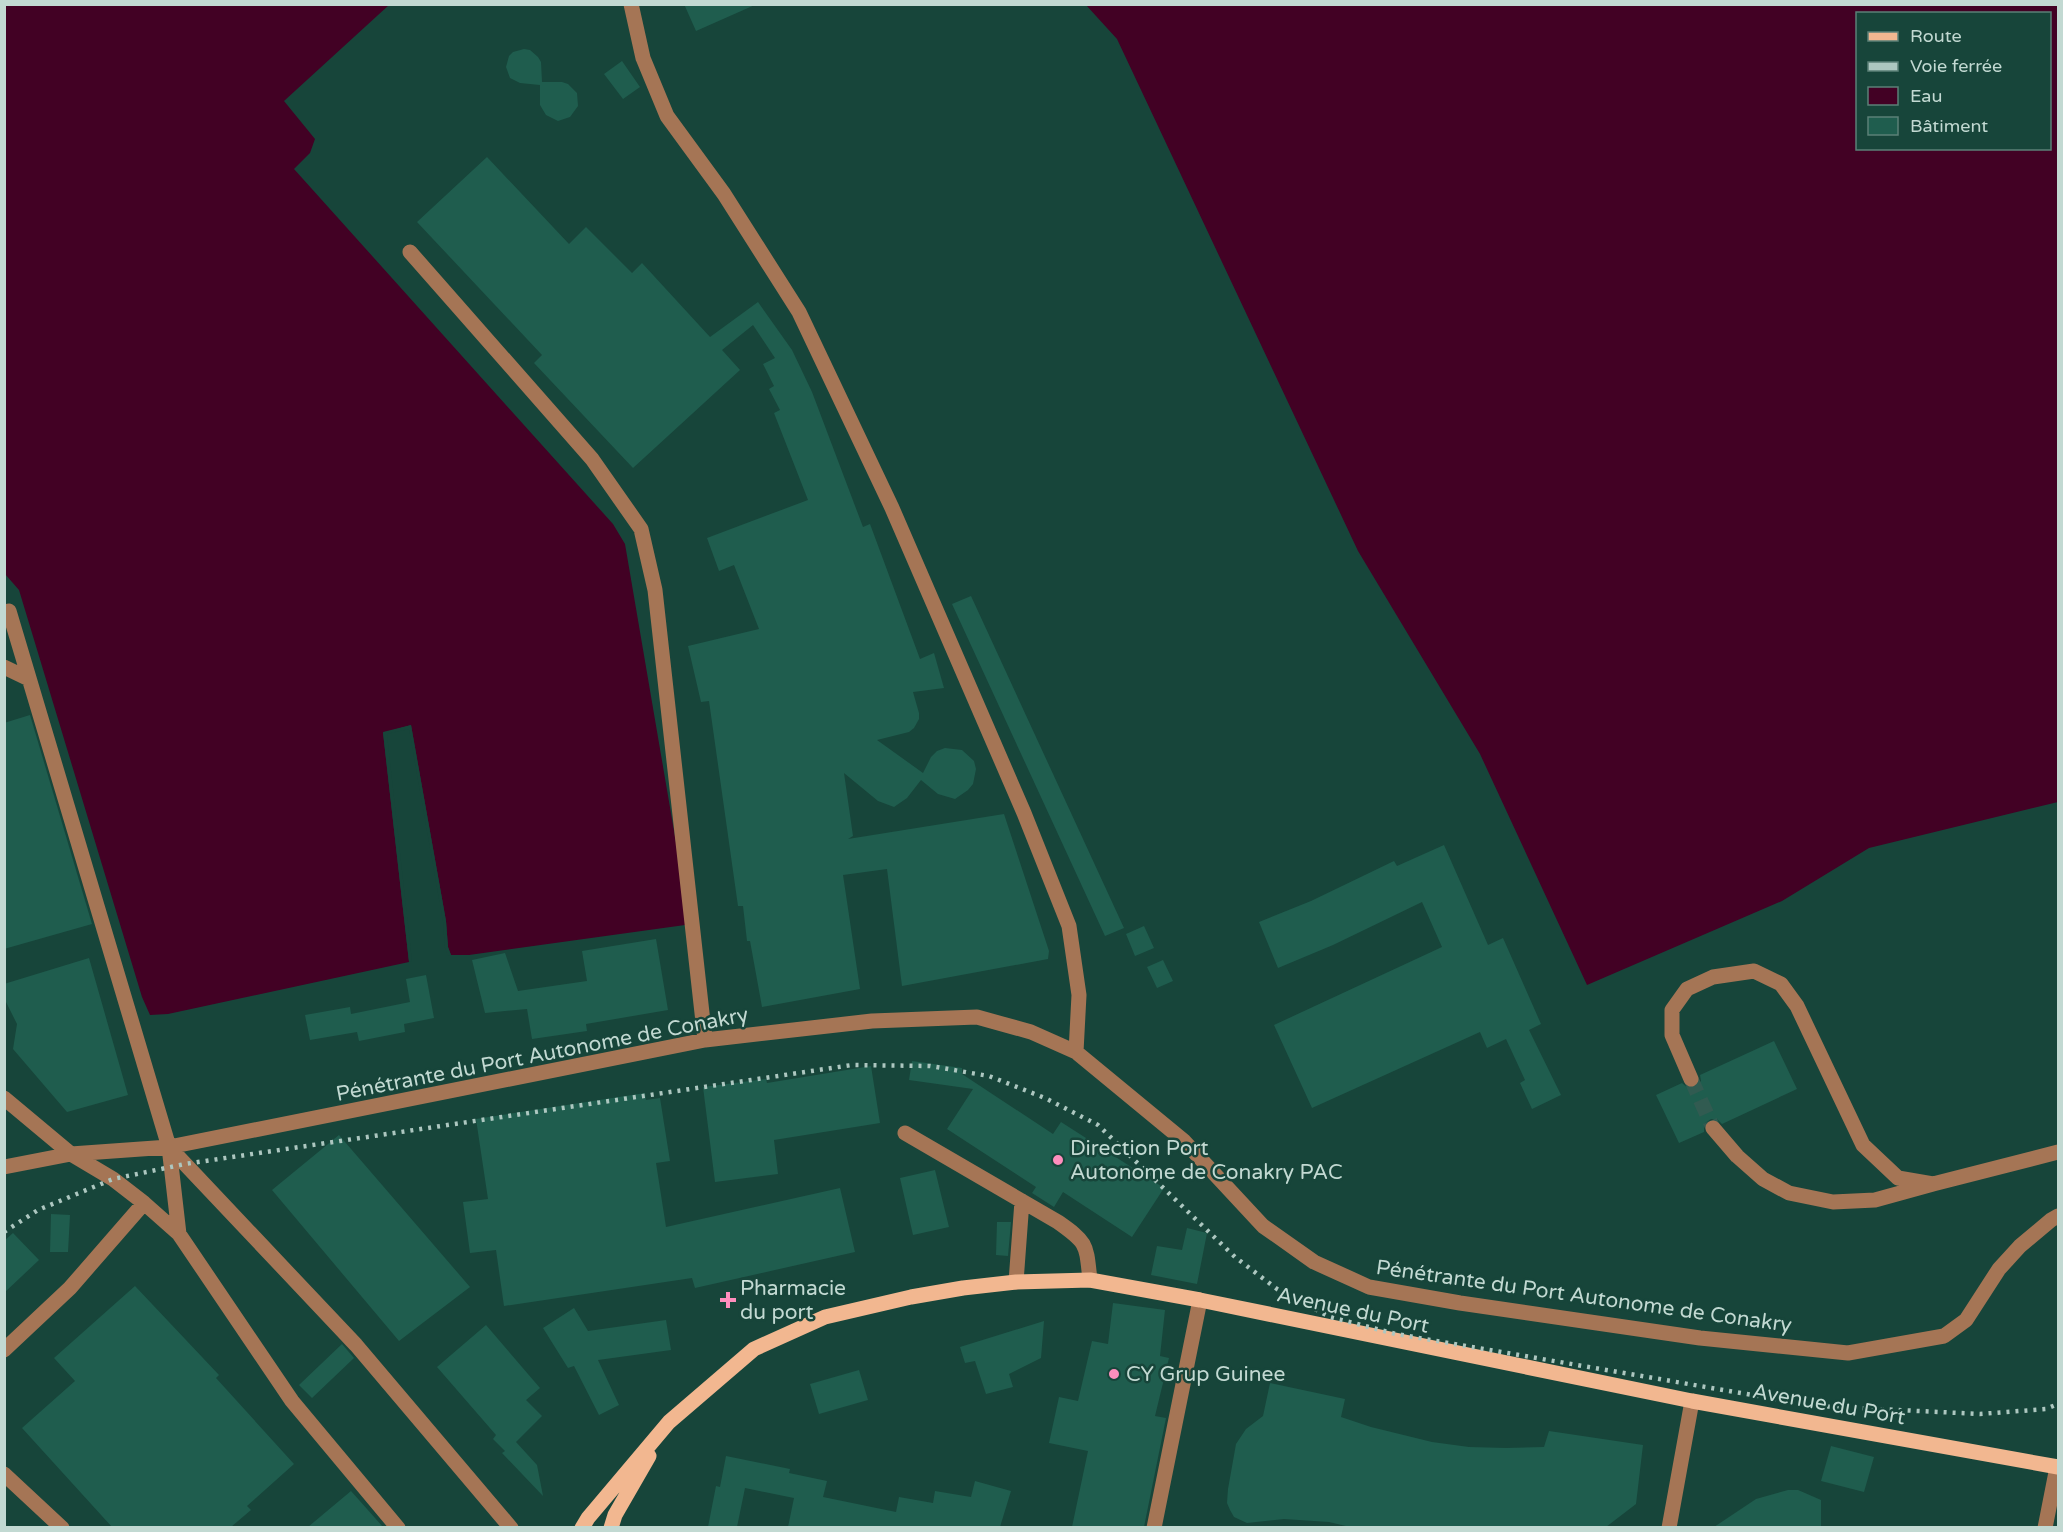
<svg xmlns="http://www.w3.org/2000/svg" width="2063" height="1532" font-family="'Varela Round',sans-serif">
  <style>
    .water { fill: #420124; fill-rule: evenodd }
    .pier { fill: #17453a }
    .building { fill: #1f5d4e }
    .lines { fill: none; stroke-linecap: round; stroke-linejoin: round }
    .minor-tunnel { stroke: #315b51; stroke-width: 15; stroke-dasharray: 15 8; stroke-linecap: butt }
    .minor { stroke: #a57555; stroke-width: 15 }
    .major { stroke: #f2b790; stroke-width: 15 }
    .rail { stroke: #adc7c0; stroke-width: 4.5; stroke-dasharray: 3 6; stroke-linecap: butt }
    .poi-dot { fill: #fe8ebd; stroke: #17453a; stroke-width: 2 }
    .labels { text-anchor: middle; stroke-width: 5; stroke-linejoin: round; paint-order: stroke }
    .street-label { font-size: 21px; fill: #c2d9d2; stroke: #17453a }
    .poi-label { font-size: 21px; fill: #c2d9d2; stroke: #17453a; text-anchor: start }
  </style>
  <rect width="100%" height="100%" fill="#17453a"/>
  <!-- water -->
  <path class="water" d="M5 5H389L284 101 315 139 310 153 294 169 613 524 625 544 687 907 685 925 469 955H451L448 947 446 921 411 725 383 733 409 962 168 1014 150 1015 142 997 19 590 5 574Z
    M1086 5H2058V802L1869 848 1782 901 1587 985 1480 754 1358 551 1117 39ZM1858 14H2050V148H1858Z"/>
  <!-- pier -->
  <path class="pier" d="M411 725 446 921 448 947 451 955 448 956 445 948 443 922 409 729 387 734 412 961 409 962 383 732Z"/>
  <!-- building -->
  <path class="building" d="M684 4H757L696 31Z
    M524 49 530 50 538 57 541 62 542 82H562L568 84 577 93 578 106 570 117 558 121 546 115 540 105V85L520 83 510 78 506 67 509 56 513 52Z
    M622 61 640 87 623 99 604 74Z
    M487 157 569 244 586 227 632 273 642 263 710 337 758 302 792 350 812 392 863 527 870 524 920 659 934 653 944 688 913 692 919 713V719L914 728 909 732 877 740 923 773 931 757 937 751 945 748 962 750 974 761 976 769 973 784 968 790 955 799 938 794 921 780 907 798 894 807 878 801 844 773 853 836 848 839 1004 814 1049 951 1048 959 902 986 887 869 843 875 860 989 762 1007 750 941H747L743 906H738L709 701 701 702 688 646 759 629 734 565 719 571 707 538 808 500 774 413 780 410 769 389 774 386 763 364 775 358 753 325 722 350 740 370 633 468 534 363 542 355 417 222Z
    M971 596 1124 928 1105 936 952 604Z
    M30 715 92 924 4 949V723Z
    M1444 845 1488 945 1503 938 1541 1024 1529 1030 1561 1095 1532 1109 1520 1083 1525 1080 1506 1039 1487 1048 1480 1032 1312 1108 1274 1025 1442 947 1422 902 1333 945 1278 968 1259 922 1311 901 1394 861 1397 866Z
    M1144 926 1154 948 1135 956 1126 934Z
    M656 939 668 1010 586 1024 587 1031 532 1039 527 1009 485 1013 472 960 505 953 518 991 587 981 582 951Z
    M89 958 128 1095 67 1112 13 1049 17 1024 4 998V984Z
    M1163 960 1173 981 1157 988 1147 967Z
    M426 975 434 1018 404 1024 405 1032 359 1041 357 1032 310 1040 305 1015 350 1007 351 1014 410 1002 406 979Z
    M1774 1041 1797 1089 1722 1124 1717 1119H1711L1704 1124V1132L1679 1143 1656 1095 1682 1083 1689 1089 1695 1088 1701 1081 1700 1075Z
    M912 1061 962 1068V1074L1053 1134 1061 1122 1164 1188 1132 1237 1063 1192 1054 1207 1032 1193 1036 1187 947 1129 973 1089 909 1080Z
    M871 1066 880 1123 774 1140 778 1174 715 1182 703 1087 766 1079 767 1083Z
    M645 1093 646 1100 660 1098 670 1161 656 1163 666 1227 840 1188 855 1252 695 1288 692 1278 504 1306 496 1250 470 1253 463 1202 488 1199 476 1119Z
    M339 1135 470 1287 399 1341 272 1190Z
    M935 1170 949 1227 913 1235 900 1178Z
    M51 1214 70 1215 68 1252H50Z
    M997 1222H1011L1008 1256 996 1255Z
    M1187 1228 1207 1233 1197 1284 1151 1275 1157 1246 1182 1250Z
    M13 1233 39 1260 4 1293V1241Z
    M135 1286 219 1375 216 1378 294 1464 247 1506 251 1510 231 1527H112L22 1428 75 1381 54 1358Z
    M1113 1303 1165 1310 1160 1356 1169 1358 1155 1416 1166 1418 1144 1527H1072L1088 1451 1049 1443 1059 1397 1078 1401 1092 1341 1108 1344Z
    M574 1308 588 1331 666 1320 671 1350 598 1360 619 1405 599 1415 574 1366 568 1368 543 1328Z
    M1044 1321 1041 1358 1009 1374 1013 1387 986 1394 975 1361 965 1363 960 1347Z
    M486 1325 540 1388 526 1400 542 1416 516 1442 537 1465 543 1496 502 1453 505 1451 493 1439 496 1435 437 1367Z
    M342 1344 354 1358 312 1398 299 1385Z
    M859 1370 868 1400 819 1414 810 1384Z
    M1270 1383 1345 1399 1341 1417 1371 1427 1432 1442 1469 1447 1506 1448 1544 1447 1549 1431 1643 1445 1636 1504 1606 1527H1350L1329 1522 1284 1519 1247 1523 1234 1517 1230 1510 1227 1503 1228 1489 1236 1444 1246 1429 1263 1416Z
    M1831 1446 1874 1457 1864 1492 1821 1481Z
    M726 1456 790 1469 789 1473 827 1481 823 1497 896 1512 899 1497 933 1503 935 1491 971 1497 975 1481 1011 1491 1000 1527H788L794 1498 745 1488 737 1527H708L716 1486 720 1487Z
    M1788 1490H1798L1821 1500V1527H1714L1756 1499Z
    M351 1491 383 1527H308Z"/>
  <g class="lines">
    <!-- minor-tunnel -->
    <path class="minor-tunnel" d="M1691 1079 1713 1128"/>
    <!-- minor -->
    <path class="minor" d="M631 4 643 58 667 116 724 194 799 312 892 508 1024 813 1069 926 1079 995 1076 1052
      M410 252 592 459 641 529 655 590 705 1040
      M9 611 169 1147 179 1234 292 1401 398 1528
      M4 667 29 679
      M1691 1079 1672 1035V1010L1687 989 1713 977 1754 971 1781 984 1797 1006 1863 1145 1898 1178 1933 1184 1875 1200 1833 1202 1789 1193 1763 1179 1737 1156 1713 1128
      M4 1098 71 1154 113 1179 144 1203 179 1234
      M905 1133 1058 1222C1088 1243 1086 1244 1090 1280
      M169 1147 356 1345 511 1528
      M4 1167 71 1154 169 1147 705 1040 872 1021 977 1017 1031 1032 1076 1052 1184 1141 1263 1226 1314 1262 1369 1287 1460 1303 1700 1338 1848 1353 1944 1336 1966 1320 1999 1269 2020 1246 2051 1220 2058 1216
      M1933 1184 2058 1152
      M1016 1282 1022 1201
      M4 1350 70 1288 144 1203
      M4 1474 62 1528
      M1154 1528 1200 1300
      M1669 1528 1692 1401
      M2045 1528 2057 1467"/>
    <!-- major -->
    <path class="major" d="M582 1528 588 1518 669 1422 754 1349 825 1317 911 1297 963 1288 1016 1282 1090 1280 1200 1300 1692 1401 2058 1467
      M611 1528 615 1515 649 1456"/>
    <!-- rail -->
    <path class="rail" d="M4 1232 38 1210 113 1179 185 1164 852 1065 930 1066 989 1076 1045 1098 1098 1125 1235 1257 1277 1289 1330 1317 1396 1334 1817 1406 1980 1414 2046 1409 2058 1404"/>
  </g>
  <!-- markers -->
  <g class="poi-dot">
    <circle cx="1058" cy="1160" r="6"/>
    <path d="M725 1291h6v6h6v6h-6v6h-6v-6h-6v-6h6z"/>
    <circle cx="1114" cy="1374" r="6"/>
  </g>
  <g class="labels">
    <!-- street labels -->
    <g class="street-label">
      <text transform="translate(542 1054) rotate(-11)" y="7">Pénétrante du Port Autonome de Conakry</text>
      <text transform="translate(1584 1296) rotate(8)" y="7">Pénétrante du Port Autonome de Conakry</text>
      <text transform="translate(1353 1310) rotate(12)" y="7">Avenue du Port</text>
      <text transform="translate(1829 1404) rotate(10)" y="7">Avenue du Port</text>
    </g>
    <!-- poi labels -->
    <g class="poi-label">
      <text x="1070" y="1155">Direction Port<tspan x="1070" dy="24">Autonome de Conakry PAC</tspan></text>
      <text x="740" y="1295">Pharmacie<tspan x="740" dy="24">du port</tspan></text>
      <text x="1126" y="1381">CY Grup Guinee</text>
    </g>
  </g>
  <!-- border -->
  <rect width="2063" height="1532" fill="none" stroke="#c2d9d2" stroke-width="12"/>
  <!-- legend -->
  <rect x="1856" y="12" width="195" height="138" fill="#17453a" stroke="#5b8077" stroke-width="1.5"/>
  <rect x="1868" y="32" width="30" height="9" fill="#f2b790" stroke="#5b8077" stroke-width="1.5"/>
  <text x="1910" y="42" font-size="18" fill="#c2d9d2">Route</text>
  <rect x="1868" y="62" width="30" height="9" fill="#adc7c0" stroke="#5b8077" stroke-width="1.5"/>
  <text x="1910" y="72" font-size="18" fill="#c2d9d2">Voie ferrée</text>
  <rect x="1868" y="87" width="30" height="18" fill="#420124" stroke="#5b8077" stroke-width="1.5"/>
  <text x="1910" y="102" font-size="18" fill="#c2d9d2">Eau</text>
  <rect x="1868" y="117" width="30" height="18" fill="#1f5d4e" stroke="#5b8077" stroke-width="1.5"/>
  <text x="1910" y="132" font-size="18" fill="#c2d9d2">Bâtiment</text>
</svg>
